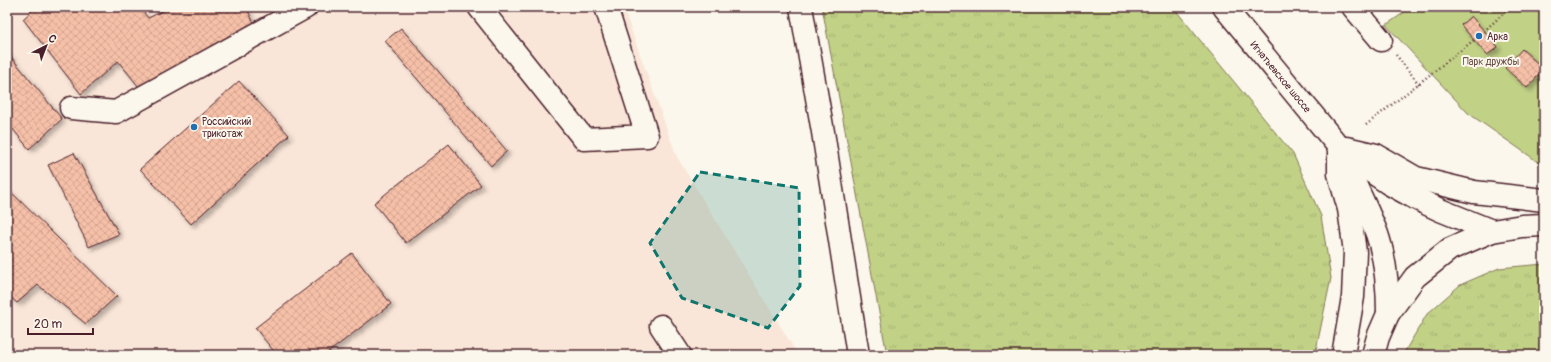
<svg xmlns="http://www.w3.org/2000/svg" width="1551" height="362" font-family="Pangolin,sans-serif">
  <style>
    .built { fill: #fae6d8 }
    .grass { fill: url(#grass-tufts); stroke: #867858 }
    .park { fill: #c1d186; stroke: #867858 }
    .building { fill: url(#building-cross-hatch); stroke: #4a1f2b; filter: url(#shadow) }
    .lines { fill: none; stroke-linecap: round; stroke-linejoin: round }
    .minor-casing { stroke: #4a1f2b; stroke-width: 25 }
    .major-casing { stroke: #4a1f2b; stroke-width: 25 }
    .path { stroke: #4a1f2b; stroke-width: 2.5; stroke-dasharray: 1 3; stroke-linecap: butt }
    .minor { stroke: #fbf7ec; stroke-width: 22 }
    .major { stroke: #fbf7ec; stroke-width: 22 }
    .marked { fill: #0f766e; fill-opacity: 0.2; stroke: #0f766e; stroke-width: 3; stroke-dasharray: 8 5; stroke-linejoin: round }
    .poi-dot { fill: #1f6fb2; stroke: #fbf7ec; stroke-width: 1.5 }
    .labels { text-anchor: middle; stroke-width: 4; stroke-linejoin: round; paint-order: stroke }
    .poi-label { font-size: 10px; fill: #4a1f2b; stroke: #fbf7ec; text-anchor: start }
    .park-label { font-size: 10px; fill: #684c42; stroke: #fbf7ec }
    .street-label { font-size: 10px; fill: #4a1f2b; stroke: #fbf7ec }
  </style>
  <defs>
    <pattern id="grass-tufts" width="24" height="20" patternUnits="userSpaceOnUse"><rect width="24" height="20" fill="#c1d186"/><path d="M3 7l-1-3M5 7V3M7 7l1-3M15 17l-1-3M17 17v-4M19 17l1-3" fill="none" stroke="#a7b374"/></pattern>
    <pattern id="building-cross-hatch" width="8" height="8" patternUnits="userSpaceOnUse"><rect width="8" height="8" fill="#f6c0a8"/><path d="M0 0l8 8M0 8l8-8" fill="none" stroke="#d4a591"/></pattern>
    <filter id="shadow"><feDropShadow dx="3.5" dy="3.5" stdDeviation="2" flood-color="#0004"/></filter>
  </defs>
  <rect width="100%" height="100%" fill="#fbf7ec"/>
  <filter id="ink" filterUnits="userSpaceOnUse"><feTurbulence type="fractalNoise" baseFrequency=".025" numOctaves="2"/><feDisplacementMap in="SourceGraphic" scale="8" xChannelSelector="R" yChannelSelector="G"/><feConvolveMatrix kernelMatrix="1 2 1 2 8 2 1 2 1" color-interpolation-filters="sRGB"/></filter>
  <g filter="url(#ink)">
    <!-- built -->
    <path class="built" d="M7 7H623L677 157 798 355H7Z"/>
    <!-- grass -->
    <path class="grass" d="M822 7H1173L1293 154 1321 216 1331 278 1315 355H887Z
      M1544 264V355H1404L1405 351 1427 314 1460 285 1499 268Z"/>
    <!-- park -->
    <path class="park" d="M1412 7H1544V166L1468 113 1386 25Z"/>
    <!-- building -->
    <path class="building" d="M36 7H139L148 18 171 7H246L256 27 139 87 118 61 81 94 23 19Z
      M1471 16 1498 47 1487 55 1461 25Z
      M401 28 507 151 491 166 385 41Z
      M1522 49 1544 69 1527 88 1505 68Z
      M7 52 62 119 29 149 7 122Z
      M239 81 289 135 191 224 140 169Z
      M449 144 481 185 406 243 374 203Z
      M74 153 119 234 89 247 48 165Z
      M7 188 117 296 86 324 38 285 17 303 7 294Z
      M352 253 391 304 325 355H277L255 328Z"/>
    <g class="lines">
      <!-- minor casing -->
      <g class="minor-casing">
        <path id="minor" d="M479 7 584 139 647 136 606 7
          M801 7 823 132 858 355
          M1353 7 1381 40
          M71 108 116 112 306 7
          M661 326 680 355"/>
      </g>
      <!-- major casing -->
      <g class="major-casing">
        <g id="major">
          <path id="s1" d="M1224 7 1339 147 1363 166 1388 183 1415 198 1440 210 1492 231"/>
          <path d="M1339 147V174L1349 209 1355 252 1353 297 1343 355"/>
          <path d="M1346 148 1376 155 1416 178 1474 192 1544 200"/>
          <path d="M1352 177C1360 196 1370 215 1377 234 1386 260 1388 287 1388 314"/>
          <path d="M1373 355 1378 337 1388 314 1415 277 1450 249 1492 231 1522 226 1544 225"/>
        </g>
      </g>
      <!-- path -->
      <path class="path" d="M1544 29 1539 41 1544 52
        M1484 31 1511 7
        M1396 55 1419 84
        M1366 125 1474 40"/>
      <!-- minor -->
      <use href="#minor" class="minor"/>
      <!-- major -->
      <use href="#major" class="major"/>
    </g>
  </g>
  <!-- marked area -->
  <path class="marked" d="M700 172 799 188 800 286 768 328 682 298 650 243Z"/>
  <!-- markers -->
  <g class="poi-dot">
    <circle cx="1479" cy="36" r="4"/>
    <circle cx="194" cy="127" r="4"/>
  </g>
  <g class="labels">
    <!-- poi labels -->
    <g class="poi-label">
      <text x="1487" y="40">Арка</text>
      <text x="202" y="125">Российский<tspan x="202" dy="12">трикотаж</tspan></text>
    </g>
    <!-- park labels -->
    <g class="park-label">
      <text x="1491" y="65">Парк дружбы</text>
    </g>
    <!-- street labels -->
    <g class="street-label">
      <text dy="4" stroke="none"><textPath href="#s1" startOffset="90">Игнатьевское шоссе</textPath></text>
    </g>
  </g>
  <!-- margin -->
  <rect width="1551" height="362" fill="none" stroke="#fbf7ec" stroke-width="24"/>
  <rect x="12" y="12" width="1527" height="338" fill="none" stroke="#4a1f2b" stroke-width="1.5" filter="url(#ink)"/>
  <!-- north arrow -->
  <g transform="translate(46 46) rotate(42)" stroke="#fbf7ec" stroke-width="3" paint-order="stroke">
  <path d="M0-3L7 15L0 10L-7 15Z" fill="#4a1f2b"/>
  <text y="-6" font-size="11" font-weight="bold" text-anchor="middle" fill="#4a1f2b">С</text>
  </g>
  <!-- scale -->
  <path d="M28 328v6h65v-6" fill="none" stroke="#4a1f2b" stroke-width="2"/>
  <text x="34" y="328" font-size="12" fill="#4a1f2b" stroke="#fbf7ec" stroke-width="3" paint-order="stroke">20 m</text>
</svg>
